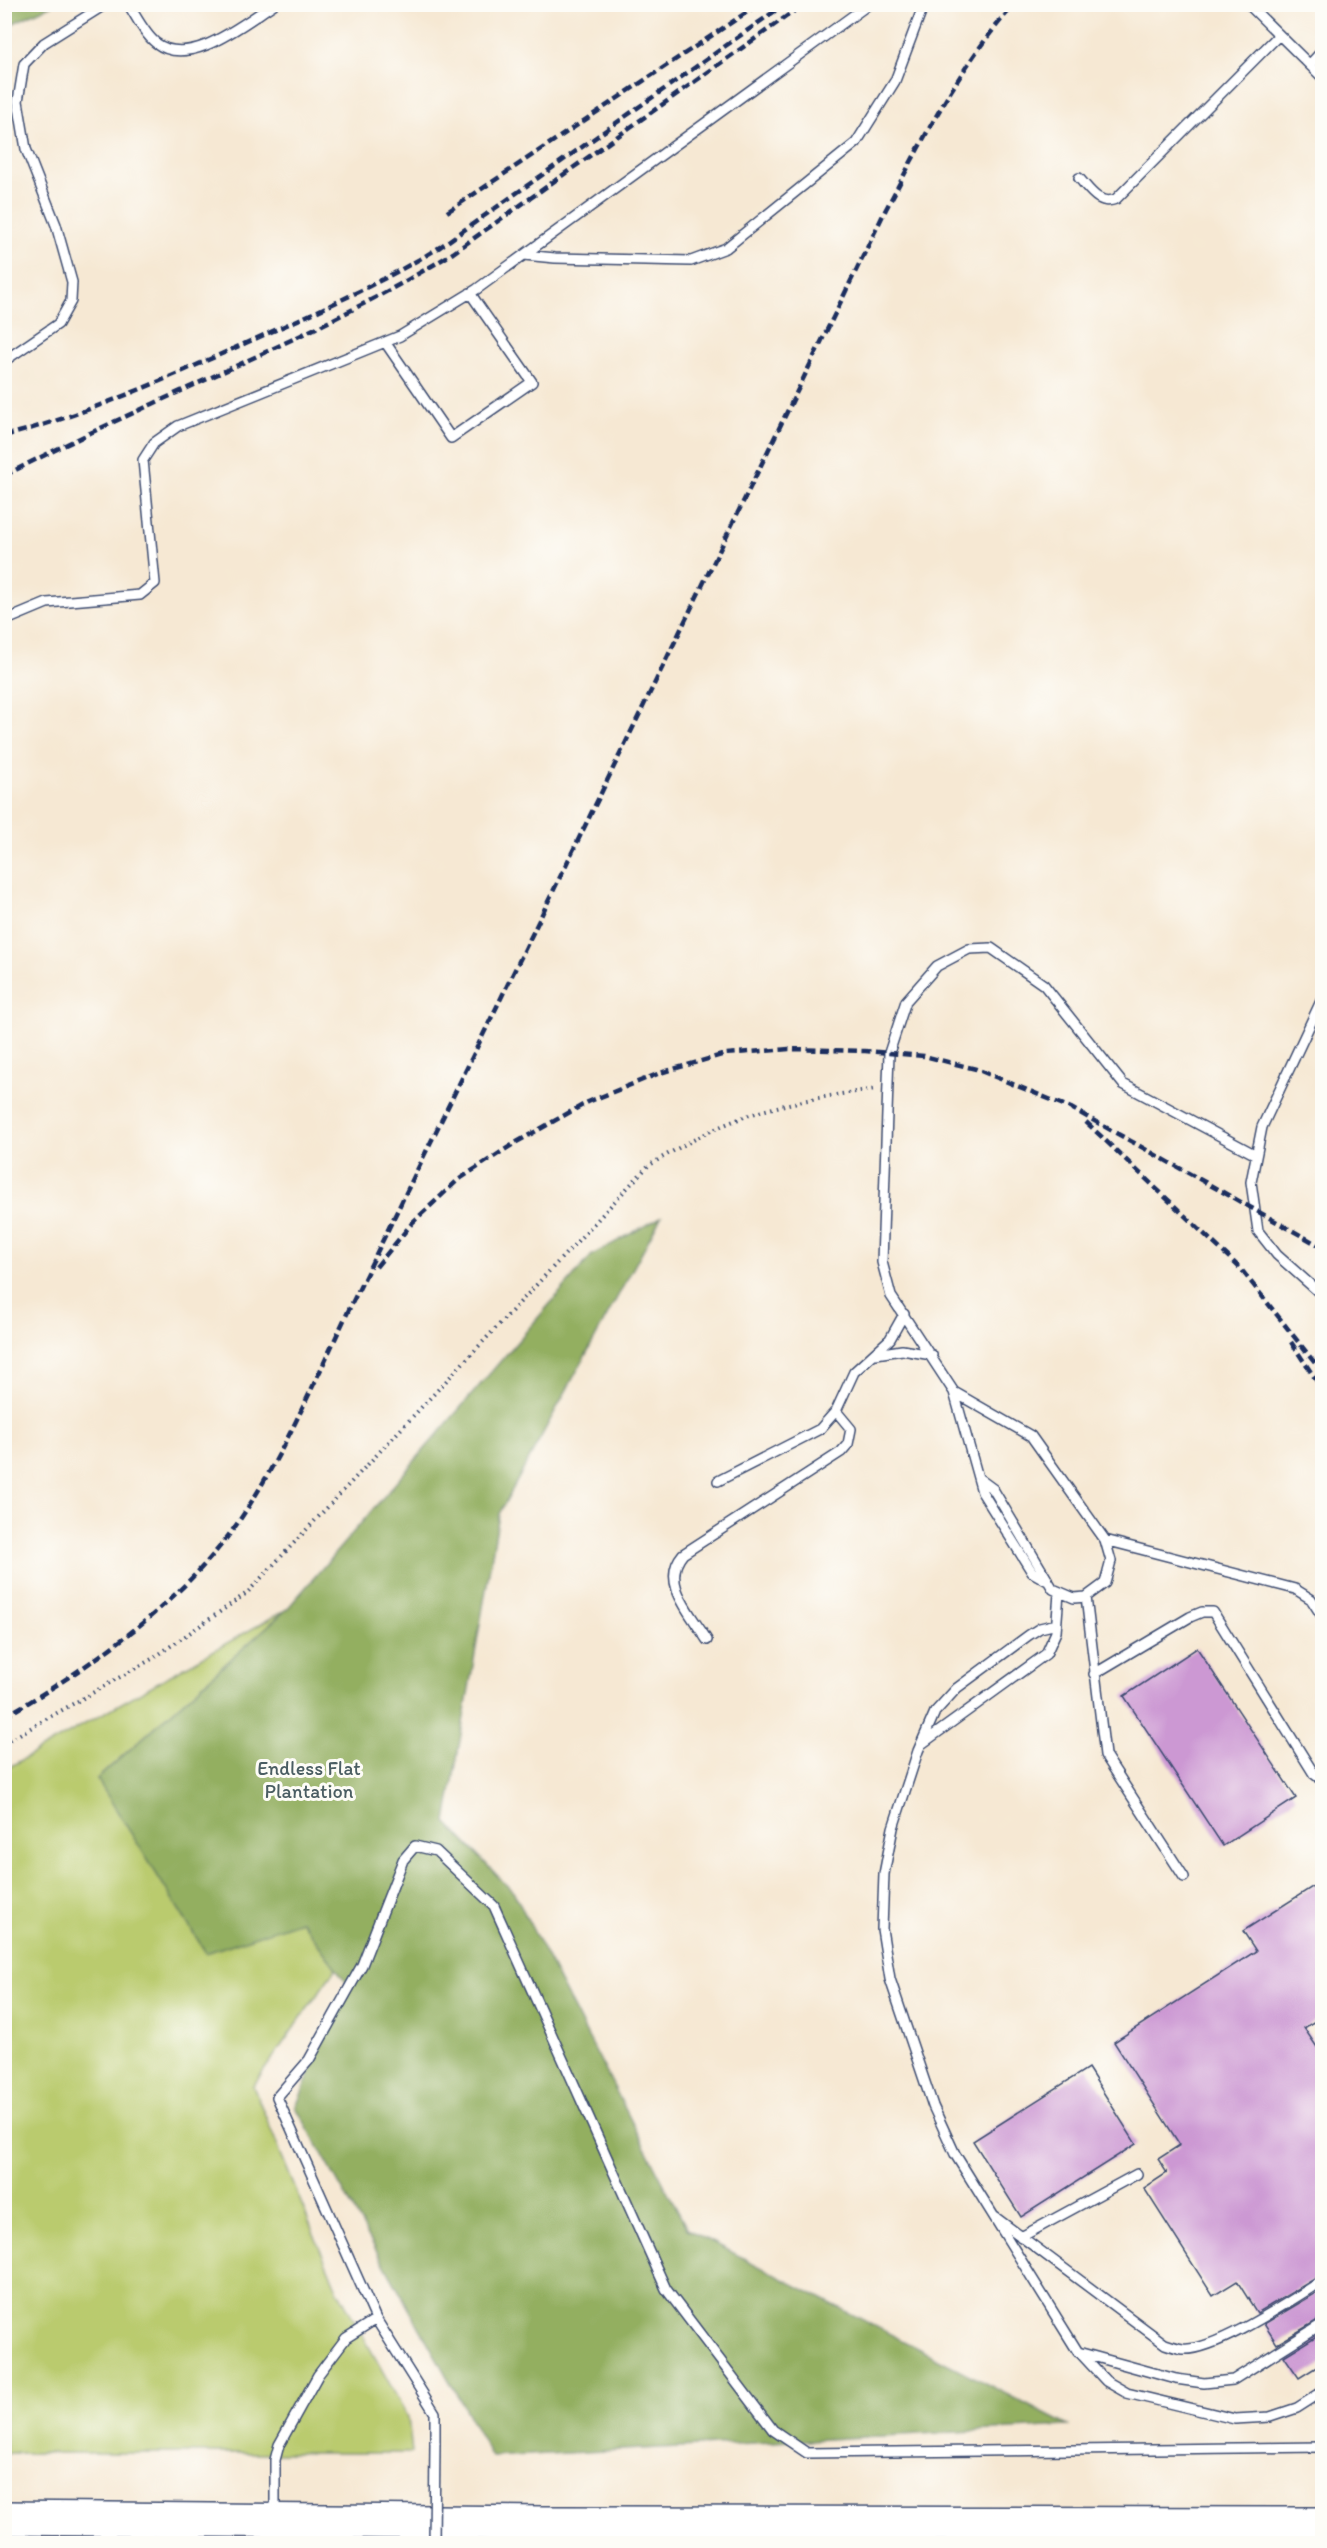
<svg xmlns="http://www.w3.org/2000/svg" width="1327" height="2548" font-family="Itim,sans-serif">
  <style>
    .green { fill: #bacb6e; stroke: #6a7d66; stroke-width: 1.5 }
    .forest { fill: #93af61; stroke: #576f60; stroke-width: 1.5 }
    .building { fill: #cc98d3 }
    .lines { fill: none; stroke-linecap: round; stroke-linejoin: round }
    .service-casing { stroke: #3c4b70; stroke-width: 12 }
    .motorway-casing { stroke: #3c4b70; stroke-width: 36 }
    .path { stroke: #3c4b70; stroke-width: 4; stroke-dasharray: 1.5 4.5; stroke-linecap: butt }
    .service { stroke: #fff; stroke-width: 9 }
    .motorway { stroke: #fff; stroke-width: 33 }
    .rail { stroke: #1b2f5e; stroke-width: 4.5; stroke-dasharray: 9 4.5; stroke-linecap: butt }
    .service-bridge-casing { stroke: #3c4b70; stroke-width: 12; stroke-linecap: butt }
    .service-bridge { stroke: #fff; stroke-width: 9 }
    .labels { text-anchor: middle; stroke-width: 6; stroke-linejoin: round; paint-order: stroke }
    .park-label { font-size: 20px; fill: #4b5e63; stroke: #fdfcf7 }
  </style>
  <rect width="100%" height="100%" fill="#fdfcf7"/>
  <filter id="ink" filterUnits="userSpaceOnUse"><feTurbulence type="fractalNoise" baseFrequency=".0167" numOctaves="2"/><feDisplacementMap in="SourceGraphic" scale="12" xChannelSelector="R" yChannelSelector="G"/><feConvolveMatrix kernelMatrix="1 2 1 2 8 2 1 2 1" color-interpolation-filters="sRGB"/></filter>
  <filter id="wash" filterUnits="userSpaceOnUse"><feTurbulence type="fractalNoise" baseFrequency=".008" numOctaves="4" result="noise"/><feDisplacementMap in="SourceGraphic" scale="24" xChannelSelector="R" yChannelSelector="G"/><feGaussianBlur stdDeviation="1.35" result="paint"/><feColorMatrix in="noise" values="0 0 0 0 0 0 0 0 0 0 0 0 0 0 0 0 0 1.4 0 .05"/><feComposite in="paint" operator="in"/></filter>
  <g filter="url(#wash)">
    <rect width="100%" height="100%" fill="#f6e8d3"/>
    <!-- green -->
    <path class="green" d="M287 1609 97 1779 301 1921 336 1968 253 2086 335 2285 408 2417 412 2453H5L4 1770Z"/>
    <!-- forest -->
    <path class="forest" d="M5 4H52V5L5 27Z
      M661 1217 499 1514 446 1822 514 1893 687 2229 1068 2426 492 2457 296 2107 347 1983 301 1921 206 1953 97 1779 287 1609 592 1255Z"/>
    <g id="blocks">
      <!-- building -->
      <path class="building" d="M1197 1648 1296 1798 1223 1846 1124 1696Z
        M1323 1880V2016L1304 2028 1323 2056V2274L1257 2313 1237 2281 1213 2296 1144 2188 1167 2173 1158 2159 1180 2145 1114 2042 1256 1951 1243 1931Z
        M1088 2068 1136 2144 1021 2217 973 2141Z
        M1323 2289V2317L1277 2344 1264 2324Z
        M1323 2332V2363L1299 2378 1284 2356Z"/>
    </g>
  </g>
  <g filter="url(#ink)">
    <use href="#blocks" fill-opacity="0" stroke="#3c4b70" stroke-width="1.5"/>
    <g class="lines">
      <!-- service casing -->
      <g class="service-casing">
        <path id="service" d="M128 4C136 16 145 35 156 43 190 69 244 23 274 4
          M1248 4 1322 77
          M1310 64 1322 51
          M1079 178C1090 190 1099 206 1116 199L1279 35
          M524 255 555 258 691 261 726 248 856 143 895 81 924 4
          M385 342 451 438 532 382 470 293
          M4 361 58 324 71 301 72 282 56 225 26 149 18 101 24 64 44 43 106 4
          M4 621 47 603 140 595 155 583 143 460 154 443 178 426 400 336 477 289 869 4
          M1322 999 1262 1127 1251 1182 1258 1231 1277 1255 1322 1295
          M876 1354 902 1350 932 1355
          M954 1392 982 1492 1032 1572 1046 1580
          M978 1478 993 1489 1053 1589 1074 1598 1086 1597 1105 1583 1111 1561 1105 1540 1031 1436 954 1392 891 1296 882 1262 889 1053 906 1001 937 966 969 949 991 948 1044 985 1123 1084 1256 1155
          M718 1481 820 1429 836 1411 854 1372 890 1339 904 1314
          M1105 1540 1295 1589 1311 1599 1322 1616
          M1086 1597 1105 1755 1184 1877
          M1057 1624 1040 1628 1029 1635 957 1688 935 1712 918 1751 893 1828 884 1874 882 1929 890 1979 933 2106 955 2154 1078 2352 1176 2379 1204 2383 1233 2380 1322 2324
          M707 1640C692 1615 659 1582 683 1554L841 1452 848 1444 851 1429 836 1411
          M1094 1674 1190 1617 1202 1612H1213L1314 1774 1322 1780
          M923 1743 1046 1654 1056 1632 1059 1593
          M995 2217 1165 2344C1171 2346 1177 2348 1183 2349 1215 2352 1294 2298 1322 2281
          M1021 2237 1137 2174
          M1080 2353 1106 2381 1127 2393 1235 2419 1270 2417 1297 2408 1322 2392
          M435 2443V2413L376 2319 277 2097 309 2060 362 1965 403 1860 415 1846 436 1851 494 1906 666 2289 773 2430 807 2453 1322 2447
          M275 2514V2460L279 2445 318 2375 346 2338 376 2319"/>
      </g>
      <!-- motorway casing -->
      <g class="motorway-casing">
        <path id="motorway" d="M4 2518 544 2523 1322 2524"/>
      </g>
      <!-- path -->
      <path class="path" d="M4 1743 152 1659 247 1593 648 1166C678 1148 707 1131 739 1119 780 1103 832 1095 876 1089"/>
      <!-- service -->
      <use href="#service" class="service"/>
      <!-- motorway -->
      <use href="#motorway" class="motorway"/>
      <!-- rail -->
      <path class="rail" d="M447 212 759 4
        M4 436C89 414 168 378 248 342 314 313 378 285 440 247L785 4
        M4 476C152 398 311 341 453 253L804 4
        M1086 1122 1240 1268 1322 1372
        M376 1267 413 1222 458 1180 515 1143 588 1102 660 1073 725 1054 789 1049 865 1051 924 1056 976 1069 1071 1108 1322 1247
        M1291 1342 1322 1389
        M4 1717C92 1666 187 1600 243 1515 290 1444 324 1359 362 1283L886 209C924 138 960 64 1015 4"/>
      <!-- service-bridge casing -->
      <g class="service-bridge-casing">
        <path id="service-bridge" d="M434 2544 435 2443"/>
      </g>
      <!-- service-bridge -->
      <use href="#service-bridge" class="service-bridge"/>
    </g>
  </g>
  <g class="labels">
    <!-- park labels -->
    <g class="park-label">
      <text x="309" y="1775">Endless Flat<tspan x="309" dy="23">Plantation</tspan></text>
    </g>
  </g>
  <!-- margin -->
  <rect width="1327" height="2548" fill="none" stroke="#fdfcf7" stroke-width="24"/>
</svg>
